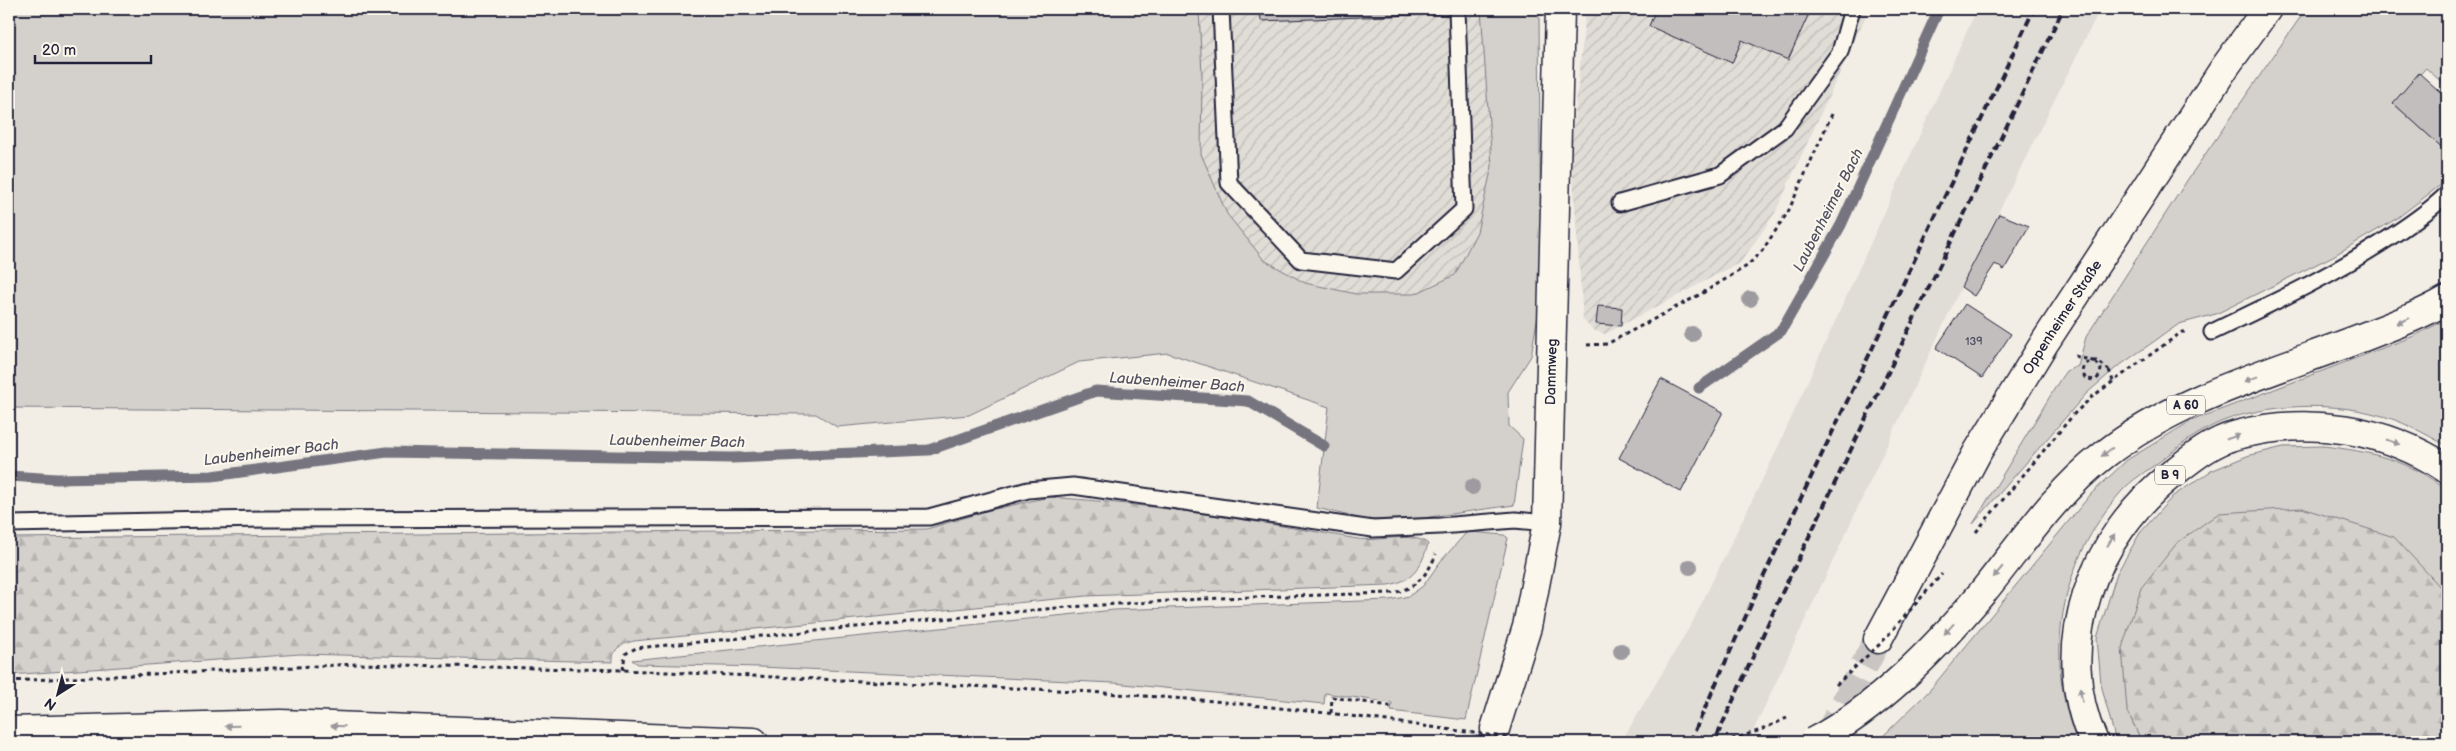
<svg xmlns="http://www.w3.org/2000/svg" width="2456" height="751" font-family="'Balsamiq Sans',sans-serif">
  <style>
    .built { fill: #e0dcd6 }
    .industrial { fill: url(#industrial-furrows) }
    .green { fill: #d4d1cc; stroke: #7b7a84 }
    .forest { fill: url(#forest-firs); stroke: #7b7a84 }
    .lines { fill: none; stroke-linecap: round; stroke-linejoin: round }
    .stream { stroke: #76747f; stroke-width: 11 }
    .building { fill: #c2bebe; stroke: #22223b }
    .secondary-tunnel { stroke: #c8c5c3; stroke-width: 28; stroke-dasharray: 28 14; stroke-linecap: butt }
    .lane-casing { stroke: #22223b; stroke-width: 19 }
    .street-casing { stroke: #22223b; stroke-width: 31 }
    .secondary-casing { stroke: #22223b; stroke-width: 31 }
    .highway-casing { stroke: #22223b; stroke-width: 31 }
    .path { stroke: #22223b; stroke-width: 3; stroke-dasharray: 4 4; stroke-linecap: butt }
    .lane { stroke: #fbf7ec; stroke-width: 15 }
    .street { stroke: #fbf7ec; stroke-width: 28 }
    .secondary { stroke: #fbf7ec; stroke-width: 28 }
    .highway { stroke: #fbf7ec; stroke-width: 28 }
    .rail { stroke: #22223b; stroke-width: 4; stroke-dasharray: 8 4; stroke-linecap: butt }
    .highway-bridge-casing { stroke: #22223b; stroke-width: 31; stroke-linecap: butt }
    .path-bridge { stroke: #22223b; stroke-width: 3; stroke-dasharray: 4 4; stroke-linecap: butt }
    .highway-bridge { stroke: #fbf7ec; stroke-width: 28 }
    .tree { fill: #9d9b9f }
    .oneway { fill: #99979c }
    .labels { text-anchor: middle; stroke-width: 4; stroke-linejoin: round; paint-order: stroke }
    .number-label { font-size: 11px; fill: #4a495c }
    .shield { fill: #fbf7ec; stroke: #636270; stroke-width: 1 }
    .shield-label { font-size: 12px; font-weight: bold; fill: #22223b }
    .street-label { font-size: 14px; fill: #22223b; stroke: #fbf7ec }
    .water-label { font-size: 15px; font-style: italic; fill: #535263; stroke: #fbf7ec }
  </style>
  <defs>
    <pattern id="industrial-furrows" width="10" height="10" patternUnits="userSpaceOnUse" patternTransform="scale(1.25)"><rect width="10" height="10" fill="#e0dcd6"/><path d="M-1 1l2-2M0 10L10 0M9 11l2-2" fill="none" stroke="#c0bcb9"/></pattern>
    <pattern id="forest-firs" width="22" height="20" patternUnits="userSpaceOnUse" patternTransform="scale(1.25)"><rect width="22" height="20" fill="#d4d1cc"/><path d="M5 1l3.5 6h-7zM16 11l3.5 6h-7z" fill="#b6b3b0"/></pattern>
  </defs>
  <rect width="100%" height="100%" fill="#f2eee5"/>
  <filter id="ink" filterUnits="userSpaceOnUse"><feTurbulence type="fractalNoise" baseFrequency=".02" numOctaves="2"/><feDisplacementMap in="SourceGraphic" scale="10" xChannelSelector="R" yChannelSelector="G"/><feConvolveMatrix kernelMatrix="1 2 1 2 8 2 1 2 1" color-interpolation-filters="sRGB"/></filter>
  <g filter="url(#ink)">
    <!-- built -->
    <path class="built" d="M1977 9H2100L1961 287 1748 742H1621L1692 623 1773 458Z"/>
    <!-- industrial -->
    <path class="industrial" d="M1199 9H1481L1492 166 1477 232 1455 275 1415 294H1356L1305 283 1263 260 1227 214 1201 154 1202 76Z
      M1586 9H1869L1775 213 1741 262 1605 334 1593 330 1583 320 1571 149Z"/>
    <!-- green -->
    <path class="green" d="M9 9H1199L1202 76 1201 154 1227 214 1264 260 1305 283 1356 294H1415L1455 275 1477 232 1492 166 1481 9H1539L1541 296 1531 356 1508 392 1509 426 1523 439 1514 505 1423 518 1366 520 1317 508 1329 407 1168 353 1079 362 969 415 837 427 816 414 9 408Z
      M2306 9H2447V87L2426 68 2393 103 2447 152V180L2396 219 2333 256 2216 314 2179 324 2116 368 2086 394 1973 524 2061 378 2066 371 2078 366 2086 337 2188 179Z
      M2447 319V446C2424 433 2401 420 2375 414 2330 402 2267 404 2223 421 2199 431 2179 446 2159 462 2147 471 2131 480 2121 492 2060 561 2043 657 2077 742H1877L1929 691 2091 494 2127 460 2191 421 2414 336Z
      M2323 446C2368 451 2412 460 2447 491V606L2443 590 2127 710 2142 742H2116L2101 684 2097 638 2117 573 2140 533 2173 496 2211 471 2247 456 2283 447Z
      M1471 532 1504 535 1508 538 1466 720 1391 711 1392 703 1325 693 1324 704 1114 683 760 667 638 664 632 660 1114 610 1390 600 1409 596 1423 586 1440 562 1466 533Z"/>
    <!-- forest -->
    <path class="forest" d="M1049 497C1153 504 1255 521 1358 539 1377 542 1414 531 1428 544 1421 568 1413 581 1388 585L1086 596 634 641C622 644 612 648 613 662L300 654 9 675V538L927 529 986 511Z
      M2302 508 2394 537 2443 590 2447 606V742H2142L2127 710 2122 648 2141 588 2177 543 2219 513Z"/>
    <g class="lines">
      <!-- stream -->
      <path class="stream" d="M1699 388 1781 331 1841 225 1939 9
        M9 476 57 479 212 476 387 452 732 458 929 450 1096 391 1248 401 1324 446"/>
    </g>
    <!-- building -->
    <path class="building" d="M1260 9H1439V14L1261 21Z
      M1656 9H1811L1788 60 1742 40 1732 63 1649 26Z
      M2419 73 2447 98V152L2393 103Z
      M1999 214 2029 226 2004 270 1995 264 1974 296 1961 287Z
      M1965 304 2011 334 1982 378 1936 348Z
      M1598 306 1622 308 1621 326 1596 324Z
      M1661 379 1723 412 1681 492 1619 458Z"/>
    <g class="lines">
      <!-- secondary-tunnel -->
      <path class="secondary-tunnel" d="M1825 741 1878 639"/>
      <!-- lane casing -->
      <g class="lane-casing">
        <path id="lane" d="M1221 9 1229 183 1301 260 1396 271 1464 209 1457 9
          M1620 203 1720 175 1785 128 1840 52 1852 9
          M2212 332C2275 302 2337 273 2395 234 2413 222 2432 209 2447 194
          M9 524 267 519 929 517 1028 490 1073 486 1373 529 1440 526 1515 520 1547 523"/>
      </g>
      <!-- street casing -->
      <g class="street-casing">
        <g id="street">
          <path id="s1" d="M1495 729 1527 627 1547 523 1560 9"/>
        </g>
      </g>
      <!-- secondary casing -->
      <g class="secondary-casing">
        <g id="secondary">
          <path id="s2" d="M1878 639 1978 451 2045 342 2225 67 2267 9"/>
        </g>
      </g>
      <!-- highway casing -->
      <g class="highway-casing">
        <path id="highway" d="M1982 593C2020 546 2056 492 2104 455 2182 394 2281 370 2371 334 2397 324 2423 314 2447 300
          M9 731 281 724 754 742
          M2094 742C2050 645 2093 536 2173 473 2192 458 2213 441 2237 435 2309 416 2385 428 2447 469"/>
      </g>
      <!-- path -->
      <path class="path" d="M1587 345 1607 344 1701 294 1747 266 1762 251 1788 212 1832 114
        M2075 356 2096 362
        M2109 370 2113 381
        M1976 532 2074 414 2093 396 2182 332H2186
        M623 670 625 654 636 648 1067 607 1220 598 1392 593C1415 589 1428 575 1436 554
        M9 681 357 664 623 670 1077 691 1214 701 1336 714
        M1331 713 1332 697 1389 706V712"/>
      <!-- lane -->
      <use href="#lane" class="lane"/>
      <!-- street -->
      <use href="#street" class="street"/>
      <!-- secondary -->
      <use href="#secondary" class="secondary"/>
      <!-- highway -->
      <use href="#highway" class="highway"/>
      <!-- rail -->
      <path class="rail" d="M1717 736 1781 595 2063 9
        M1690 742 1761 582 2034 9"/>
      <!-- highway-bridge casing -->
      <g class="highway-bridge-casing">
        <path id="highway-bridge" d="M1813 742C1878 708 1935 649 1982 593"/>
      </g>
      <!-- path-bridge -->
      <path class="path-bridge" d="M2096 362 2101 369 2100 375 2096 380 2086 379C2077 367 2087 360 2098 361L2109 370
        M1836 685 1881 643 1942 574
        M1336 714 1540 742
        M1724 742 1761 730 1787 718"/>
      <!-- highway-bridge -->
      <use href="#highway-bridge" class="highway-bridge"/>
    </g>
    <!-- trees -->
    <g class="tree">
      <circle cx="1750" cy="299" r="8"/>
      <circle cx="1692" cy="334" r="8"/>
      <circle cx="1472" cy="487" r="8"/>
      <circle cx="1690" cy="567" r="8"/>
      <circle cx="1621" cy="651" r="8"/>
    </g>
    <!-- one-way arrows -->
    <defs><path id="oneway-solid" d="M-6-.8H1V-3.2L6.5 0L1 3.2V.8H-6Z" transform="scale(1.25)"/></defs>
    <g class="oneway">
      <use href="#oneway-solid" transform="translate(2403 321) rotate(157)"/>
      <use href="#oneway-solid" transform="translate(2251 379) rotate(160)"/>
      <use href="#oneway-solid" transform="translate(2233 437) rotate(-19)"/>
      <use href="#oneway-solid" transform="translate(2393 442) rotate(19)"/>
      <use href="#oneway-solid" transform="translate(2107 452) rotate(143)"/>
      <use href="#oneway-solid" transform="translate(2111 540) rotate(-59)"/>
      <use href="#oneway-solid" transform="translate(1998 572) rotate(130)"/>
      <use href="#oneway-solid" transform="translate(1949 629) rotate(132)"/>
      <use href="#oneway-solid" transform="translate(2081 695) rotate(-100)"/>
      <use href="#oneway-solid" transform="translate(232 726) rotate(179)"/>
      <use href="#oneway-solid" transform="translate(338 726) rotate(-178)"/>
    </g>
  </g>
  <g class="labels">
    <!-- number labels -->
    <g class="number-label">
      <text x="1974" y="345">139</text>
    </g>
    <!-- shield labels -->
    <g class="shield">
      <rect x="2167" y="395.5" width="38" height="19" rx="4"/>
      <rect x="2155" y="465.5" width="30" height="19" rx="4"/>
    </g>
    <g class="shield-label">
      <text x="2186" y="409">A 60</text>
      <text x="2170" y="479">B 9</text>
    </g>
    <!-- street labels -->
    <g class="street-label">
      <text dy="5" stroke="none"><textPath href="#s2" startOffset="371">Oppenheimer Straße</textPath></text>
      <text dy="5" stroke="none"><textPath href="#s1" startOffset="364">Dammweg</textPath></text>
    </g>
    <!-- water labels -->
    <g class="water-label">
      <text transform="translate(1828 210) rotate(-63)" y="5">Laubenheimer Bach</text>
      <text transform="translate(1177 382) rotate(4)" y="5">Laubenheimer Bach</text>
      <text transform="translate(677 441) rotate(1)" y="5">Laubenheimer Bach</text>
      <text transform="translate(271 452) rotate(-7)" y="5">Laubenheimer Bach</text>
    </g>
  </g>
  <!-- margin -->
  <rect width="2456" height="751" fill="none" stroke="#fbf7ec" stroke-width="30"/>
  <rect x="15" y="15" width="2426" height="721" fill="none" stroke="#22223b" stroke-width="2" filter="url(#ink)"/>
  <!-- north arrow -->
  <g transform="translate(58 694) rotate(216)" stroke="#fbf7ec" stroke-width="4" paint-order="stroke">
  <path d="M0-4L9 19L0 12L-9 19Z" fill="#22223b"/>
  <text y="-8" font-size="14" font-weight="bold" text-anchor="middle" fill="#22223b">N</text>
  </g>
  <!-- scale -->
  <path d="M35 55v8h116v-8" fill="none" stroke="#22223b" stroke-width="2.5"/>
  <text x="42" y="55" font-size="15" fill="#22223b" stroke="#fbf7ec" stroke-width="4" paint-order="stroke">20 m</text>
</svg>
